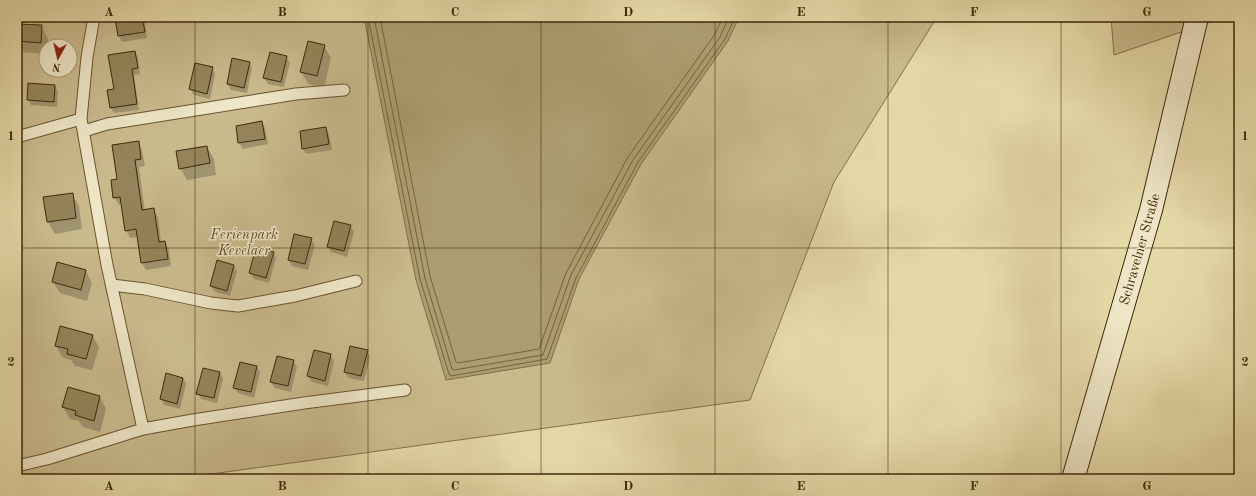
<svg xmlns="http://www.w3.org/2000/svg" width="1256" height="496" font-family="'Old Standard TT',serif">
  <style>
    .green { fill: #c9ba8c; stroke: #84714a; fill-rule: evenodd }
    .water { fill: #ac9c71; stroke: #806e47 }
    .shadow { fill: #0003 }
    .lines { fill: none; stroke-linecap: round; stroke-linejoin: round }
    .shore { stroke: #75623c; stroke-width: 1 }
    .building { fill: #95845b; stroke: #3e2808 }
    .lane-casing { stroke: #685430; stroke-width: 13 }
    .secondary-casing { stroke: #3e2808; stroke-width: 24 }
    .lane { stroke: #eee6c6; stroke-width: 11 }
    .secondary { stroke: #eee6c6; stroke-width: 22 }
    .grid { fill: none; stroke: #3e2808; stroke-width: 1; stroke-opacity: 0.55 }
    .labels { text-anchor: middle; stroke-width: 3; stroke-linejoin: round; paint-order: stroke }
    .park-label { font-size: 14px; font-style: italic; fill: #614c29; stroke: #eee6c6 }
    .street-label { font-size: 14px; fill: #3e2808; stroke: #eee6c6 }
    .neatline { fill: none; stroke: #3e2808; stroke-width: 1.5 }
    .grid-label { font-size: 13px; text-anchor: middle; font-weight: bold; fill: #3e2808 }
  </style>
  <rect width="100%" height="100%" fill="#e5d8a7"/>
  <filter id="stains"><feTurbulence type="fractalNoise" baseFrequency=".005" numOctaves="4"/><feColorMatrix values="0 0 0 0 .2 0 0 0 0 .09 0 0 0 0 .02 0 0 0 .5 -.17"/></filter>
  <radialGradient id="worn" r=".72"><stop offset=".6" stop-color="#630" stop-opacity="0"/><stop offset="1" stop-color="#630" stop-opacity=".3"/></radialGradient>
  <!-- green -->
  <path class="green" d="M17 17H937L834 182 750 400 175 479H17ZM46 46H70V70H46Z
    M1111 17H1225L1114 55Z"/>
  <!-- water -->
  <path class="water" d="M364 17H739L728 41 641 164 579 279 550 363 446 380 416 280Z"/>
  <!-- shadow -->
  <path class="shadow" d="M135 17H142L145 22 147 38 122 42 119 36 117 20Z
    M17 25 41 26 48 38V46H46V54L20 52 17 47Z
    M324 46 331 58 324 88 308 84 301 72Z
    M135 52 138 58 140 74 134 75 139 110 114 113 111 108 115 90Z
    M286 57 290 63 284 87 268 84 264 78Z
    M249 63 252 68 247 93 231 90 228 84Z
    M212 68 215 74 210 99 194 95 190 89Z
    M55 86 58 91 57 107 31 105 28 99Z
    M262 122 265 128 268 144 243 149 239 143 237 126Z
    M326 128 329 134 332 150 306 154 303 148Z
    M138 142 142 150 145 166 139 167 145 211 153 209 158 217 161 243 165 242 169 250 171 266 146 270 142 263 138 237 130 238 126 230 122 204 119 205 114 197 118 180Z
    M207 147 214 159 216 175 187 180 180 168Z
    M72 194 79 206 82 229 55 234 48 222 45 198Z
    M350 226 354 232 347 257 331 252 328 247Z
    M311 239 315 245 308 270 292 266 289 260Z
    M273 252 276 258 269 283 254 279 250 273Z
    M234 266 237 271 230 296 215 292 211 286Z
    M86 271 92 283 87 301 60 293 53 282Z
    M92 335 99 347 92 370 75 366 71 360 62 357 56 346Z
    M367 351 370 357 364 381 348 378 345 372Z
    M330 355 334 361 328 386 312 382 308 376Z
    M293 361 297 367 291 392 275 388 271 382Z
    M257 367 260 372 254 398 238 393 235 388Z
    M220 373 223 379 217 403 201 399 198 394Z
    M183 378 186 384 180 409 164 405 161 399Z
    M100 397 106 409 100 432 83 427 79 421 70 419 63 407Z"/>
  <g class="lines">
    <!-- shore -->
    <path class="shore" d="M368 17 420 279 449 374 451 376 547 359 576 278 638 162 725 39 735 17
      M374 17 425 278 452 369 454 370 543 355 571 275 633 160 720 37 729 17
      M380 17 430 276 456 362 458 363 539 349 566 273 628 157 715 34 723 17"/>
  </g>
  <!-- building -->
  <path class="building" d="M129 17H142L145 32 118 36 115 19Z
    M17 24 42 25 41 43 17 41Z
    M308 41 325 45 317 76 300 72Z
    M135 51 138 68 132 69 137 104 110 108 107 90 114 89 108 55Z
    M270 52 287 56 281 82 263 78Z
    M232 58 250 62 244 88 227 84Z
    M195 63 213 67 207 94 189 89Z
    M28 83 55 85 54 102 27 100Z
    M262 121 265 139 238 143 236 126Z
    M326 127 329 144 302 149 300 131Z
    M139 141 141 159 135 160 142 210 154 208 159 242 165 241 168 259 141 263 136 229 125 231 120 197 113 198 111 180 117 179 112 145Z
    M207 146 210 163 179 169 176 151Z
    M73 193 76 218 47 222 43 197Z
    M334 221 351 225 344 251 327 247Z
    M294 234 312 238 305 264 288 260Z
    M256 247 274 252 266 278 249 273Z
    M217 260 234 265 227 291 210 286Z
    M57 262 86 270 81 290 52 282Z
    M60 326 93 335 86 359 67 354 68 349 55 346Z
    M350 346 368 350 361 376 344 372Z
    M314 350 331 354 325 381 307 376Z
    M277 356 294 360 288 386 270 382Z
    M240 362 257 366 251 392 233 388Z
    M203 368 220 372 214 398 196 394Z
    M166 373 183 378 177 404 160 399Z
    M68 387 100 396 94 421 75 415 76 411 62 407Z"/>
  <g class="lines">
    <!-- lane casing -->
    <g class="lane-casing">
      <path id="lane" d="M94 17 87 57 81 119 107 265 143 429
        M84 131 107 124 296 94 344 90
        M17 137 81 119
        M112 285 145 289 211 303 238 306 295 296 356 281
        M17 466 47 459 143 429 193 420 304 403 405 390"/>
    </g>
    <!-- secondary casing -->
    <g class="secondary-casing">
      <path id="secondary" d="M1073 479 1151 210 1197 17"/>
    </g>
    <!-- lane -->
    <use href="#lane" class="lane"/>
    <!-- secondary -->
    <use href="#secondary" class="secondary"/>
  </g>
  <!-- grid -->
  <path class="grid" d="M195 17V479M368 17V479M541 17V479M715 17V479M888 17V479M1061 17V479M17 248H1239"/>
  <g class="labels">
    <!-- park labels -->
    <g class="park-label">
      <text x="244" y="239">Ferienpark<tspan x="244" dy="16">Kevelaer</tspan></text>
    </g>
    <!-- street labels -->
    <g class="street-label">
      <text transform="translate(1139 249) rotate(-74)" y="5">Schravelner Straße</text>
    </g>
  </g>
  <!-- margin -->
  <rect width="1256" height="496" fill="none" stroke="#e5d8a7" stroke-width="44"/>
  <!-- north arrow -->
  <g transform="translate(58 58) rotate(188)"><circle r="19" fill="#eee6c6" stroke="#a89a7a"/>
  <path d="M0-3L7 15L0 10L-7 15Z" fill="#8f2418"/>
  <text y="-6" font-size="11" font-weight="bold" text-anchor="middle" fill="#3e2808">N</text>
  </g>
  <rect x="22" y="22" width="1212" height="452" class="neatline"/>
  <g class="grid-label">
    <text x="109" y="16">A</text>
    <text x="282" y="16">B</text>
    <text x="455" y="16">C</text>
    <text x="628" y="16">D</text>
    <text x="801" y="16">E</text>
    <text x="974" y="16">F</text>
    <text x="1147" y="16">G</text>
    <text x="11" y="140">1</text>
    <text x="1245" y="140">1</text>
    <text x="11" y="366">2</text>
    <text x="1245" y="366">2</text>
    <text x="109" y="490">A</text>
    <text x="282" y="490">B</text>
    <text x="455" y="490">C</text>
    <text x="628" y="490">D</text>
    <text x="801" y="490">E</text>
    <text x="974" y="490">F</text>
    <text x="1147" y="490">G</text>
  </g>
  <rect width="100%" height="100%" filter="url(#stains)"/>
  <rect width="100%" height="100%" fill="url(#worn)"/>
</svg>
